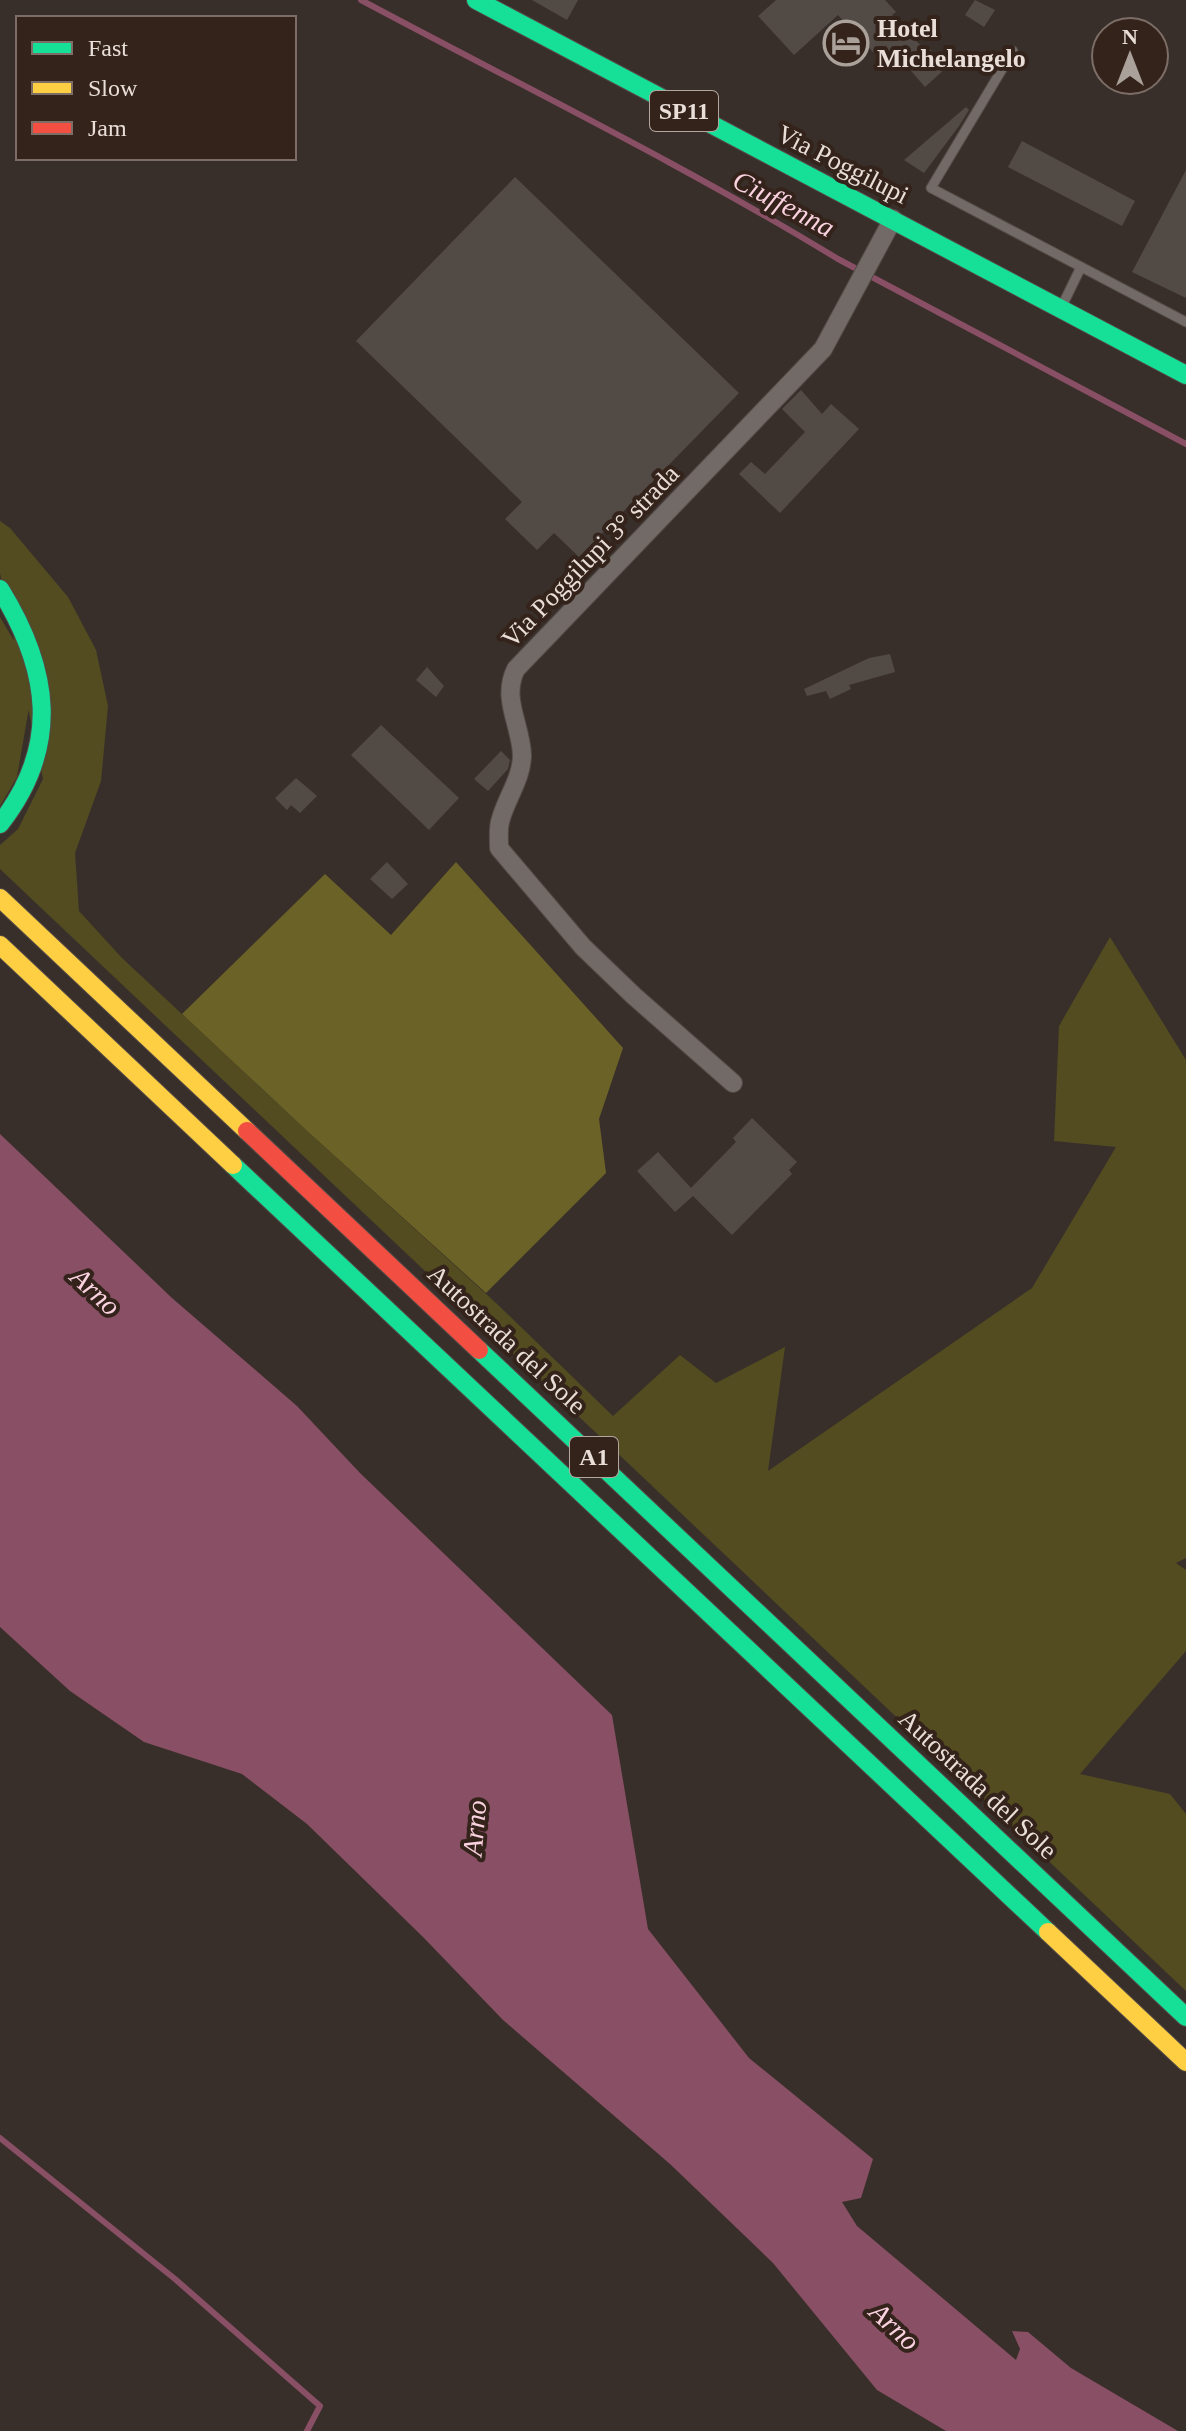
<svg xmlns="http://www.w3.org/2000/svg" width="1186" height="2431" font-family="Georgia,serif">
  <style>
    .green { fill: #524c20 }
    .forest { fill: #6b6227 }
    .water { fill: #884f65 }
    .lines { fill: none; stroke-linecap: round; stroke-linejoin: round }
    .stream { stroke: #884f65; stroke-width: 6 }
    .building { fill: #524b45 }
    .lane-casing { stroke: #544b47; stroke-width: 11 }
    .street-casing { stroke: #544b47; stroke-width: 20 }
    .fast-casing { stroke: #544b47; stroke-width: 20 }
    .slow-casing { stroke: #544b47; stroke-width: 20 }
    .jam-casing { stroke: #544b47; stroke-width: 20 }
    .lane { stroke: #716a66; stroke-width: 9 }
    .street { stroke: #716a66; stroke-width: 18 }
    .fast { stroke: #16e098; stroke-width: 18 }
    .slow { stroke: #ffcf43; stroke-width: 18 }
    .jam { stroke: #f24e42; stroke-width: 18 }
    .labels { text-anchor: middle; stroke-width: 8; stroke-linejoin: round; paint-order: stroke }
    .shield { fill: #34231b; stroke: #b3a69f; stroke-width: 2 }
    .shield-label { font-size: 24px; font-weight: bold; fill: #e9ded8 }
    .poi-label { font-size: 26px; font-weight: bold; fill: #e9ded8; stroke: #34231b; text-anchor: start }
    .street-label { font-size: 26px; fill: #e9ded8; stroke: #34231b }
    .water-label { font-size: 28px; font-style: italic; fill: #fad2e0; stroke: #34231b }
  </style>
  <rect width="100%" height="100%" fill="#392f2a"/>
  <!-- green -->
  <path class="green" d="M0 521 10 528 68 597 96 650 108 706 101 781 75 853 79 911 122 958 306 1130 496 1303 613 1416 680 1355 716 1383 785 1347 768 1471 1032 1288 1116 1147 1054 1141 1059 1026 1110 937 1186 1060V1558L1176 1563 1186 1570V1651L1080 1774 1170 1794 1186 1814V1991L0 869V845L18 829 43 779 0 573Z
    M0 617 20 651 31 696 17 777 0 806Z"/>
  <!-- forest -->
  <path class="forest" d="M456 862 623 1048 599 1119 606 1173 486 1293 306 1130 182 1014 325 874 391 935Z"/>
  <!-- water -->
  <path class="water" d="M0 1134 172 1298 297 1406 360 1473 612 1715 648 1929 749 2058 873 2159 861 2198 842 2202 857 2226 1016 2360 1020 2349 1012 2331 1028 2332 1071 2368 1178 2431H946L877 2390 773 2263 670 2164 503 2020 423 1937 307 1824 242 1774 144 1742 70 1691 0 1627Z"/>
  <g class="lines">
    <!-- stream -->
    <path class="stream" d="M361 0C520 85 684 165 838 259L1186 444
      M0 2138 175 2279 320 2406 307 2431"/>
  </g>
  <!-- building -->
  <path class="building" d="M532 0H578L567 20Z
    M776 0H885L896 12 892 15 923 48 926 45 947 67 925 87 900 58 889 69 838 15 794 55 758 16Z
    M975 0 995 10 984 27 965 15Z
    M966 107 969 110 959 126 924 173 904 160Z
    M1022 141 1135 201 1122 226 1008 167Z
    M1186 170V298L1132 272Z
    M515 177 739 393 579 557 554 533 537 550 505 519 522 502 356 341Z
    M801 390 822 414 831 404 859 429 780 513 739 474 751 462 765 474 805 432 782 409Z
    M890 654 895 672 849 685 851 689 830 699 826 691 807 696 804 689 869 658Z
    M427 667 444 686 436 697 416 680Z
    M381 725 459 798 429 830 351 755Z
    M501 751 510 760 508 769 488 791 474 779Z
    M296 778 317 796 300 813 291 805 287 810 275 798Z
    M387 862 408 884 392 899 370 879Z
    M752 1118 797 1162 789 1170 792 1174 732 1235 693 1196 675 1212 637 1171 658 1152 691 1188 736 1142 733 1138Z"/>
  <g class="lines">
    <!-- lane casing -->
    <g class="lane-casing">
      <path id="lane" d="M1013 51 931 188 1186 322
        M1063 304 1081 267"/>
    </g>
    <!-- street casing -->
    <g class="street-casing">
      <path id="street" d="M733 1083 634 996 583 947 499 848C499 839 498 830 500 822 505 800 522 779 522 755 521 725 501 698 516 669L823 349 893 219"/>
    </g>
    <!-- fast casing -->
    <g class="fast-casing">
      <path id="fast" d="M476 0 1186 375
        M0 589C50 670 61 746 0 824
        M233 1165 1048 1932
        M479 1350 1186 2017"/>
    </g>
    <!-- slow casing -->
    <g class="slow-casing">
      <path id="slow" d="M0 898 247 1131
        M0 945 233 1165
        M1048 1932 1186 2062"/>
    </g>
    <!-- jam casing -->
    <g class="jam-casing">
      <path id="jam" d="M247 1131 479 1350"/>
    </g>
    <!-- lane -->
    <use href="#lane" class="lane"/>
    <!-- street -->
    <use href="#street" class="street"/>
    <!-- fast -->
    <use href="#fast" class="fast"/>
    <!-- slow -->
    <use href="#slow" class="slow"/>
    <!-- jam -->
    <use href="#jam" class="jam"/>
  </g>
  <!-- icons -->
  <defs>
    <g id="hotel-ring" transform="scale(2.3)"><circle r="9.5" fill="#34231b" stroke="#aba19b" stroke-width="1.5"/><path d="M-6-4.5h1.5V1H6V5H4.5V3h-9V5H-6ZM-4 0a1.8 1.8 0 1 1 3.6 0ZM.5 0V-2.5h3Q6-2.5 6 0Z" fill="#aba19b"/></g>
  </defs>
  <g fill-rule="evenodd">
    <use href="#hotel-ring" x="846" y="43"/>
  </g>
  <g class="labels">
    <!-- shield labels -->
    <g class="shield">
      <rect x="650" y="91" width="68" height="40" rx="6"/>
      <rect x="570" y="1437" width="48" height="40" rx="6"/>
    </g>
    <g class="shield-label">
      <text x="684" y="119">SP11</text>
      <text x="594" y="1465">A1</text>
    </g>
    <!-- poi labels -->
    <g class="poi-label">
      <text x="877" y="37">Hotel<tspan x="877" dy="30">Michelangelo</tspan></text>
    </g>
    <!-- street labels -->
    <g class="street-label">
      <text transform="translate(843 164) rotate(27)" y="9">Via Poggilupi</text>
      <text transform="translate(590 556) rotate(-46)" y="9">Via Poggilupi 3° strada</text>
      <text transform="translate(507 1339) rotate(43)" y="9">Autostrada del Sole</text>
      <text transform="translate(978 1784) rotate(43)" y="9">Autostrada del Sole</text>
    </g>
    <!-- water labels -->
    <g class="water-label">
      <text transform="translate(784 203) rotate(28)" y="10">Ciuffenna</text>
      <text transform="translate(96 1291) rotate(43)" y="10">Arno</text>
      <text transform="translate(474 1828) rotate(-85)" y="10">Arno</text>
      <text transform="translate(895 2326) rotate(43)" y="10">Arno</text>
    </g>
  </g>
  <!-- legend -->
  <rect x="16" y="16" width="280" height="144" fill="#34231b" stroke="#7c6e67" stroke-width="2"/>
  <rect x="32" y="42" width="40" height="12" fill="#16e098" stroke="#7c6e67" stroke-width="2"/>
  <text x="88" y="56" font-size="24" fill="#e9ded8">Fast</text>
  <rect x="32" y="82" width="40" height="12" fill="#ffcf43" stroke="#7c6e67" stroke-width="2"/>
  <text x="88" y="96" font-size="24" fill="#e9ded8">Slow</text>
  <rect x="32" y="122" width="40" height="12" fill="#f24e42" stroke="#7c6e67" stroke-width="2"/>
  <text x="88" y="136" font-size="24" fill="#e9ded8">Jam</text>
  <!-- north arrow -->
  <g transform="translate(1130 56)"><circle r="38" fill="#34231b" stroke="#7c6e67" stroke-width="2"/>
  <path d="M0-6L14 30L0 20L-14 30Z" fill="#aba19b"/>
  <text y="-12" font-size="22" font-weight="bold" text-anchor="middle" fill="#e9ded8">N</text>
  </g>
</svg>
